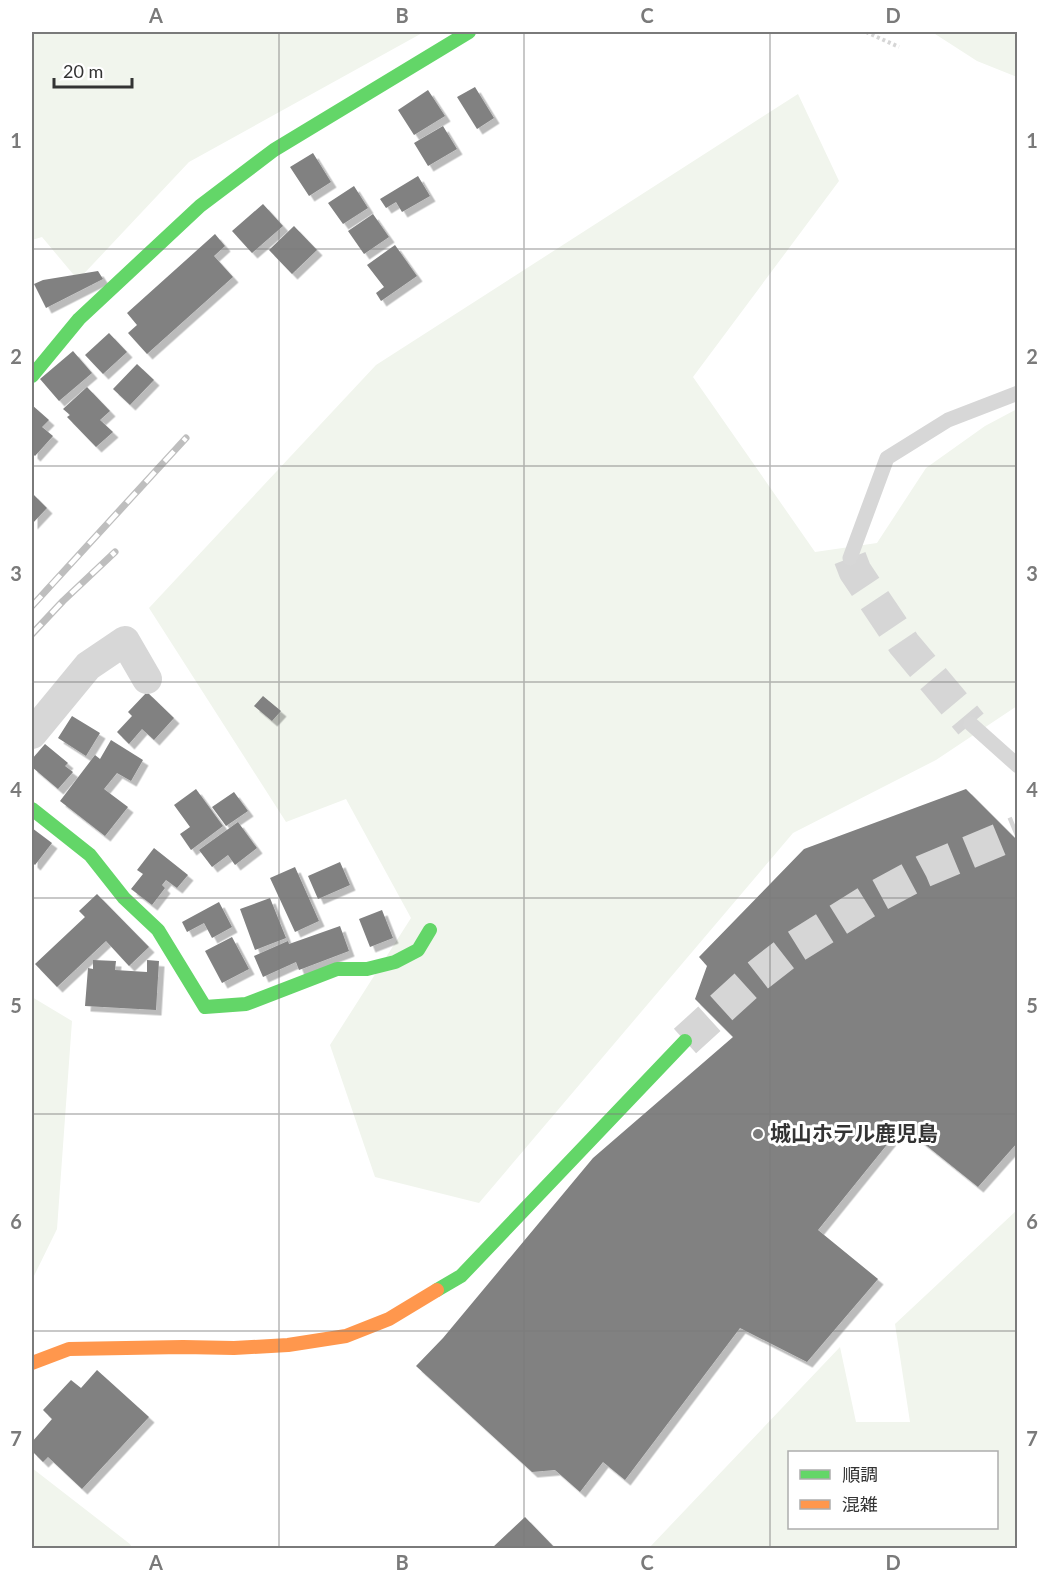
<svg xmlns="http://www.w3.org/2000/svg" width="1049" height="1580" font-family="Lato,'Noto Sans JP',sans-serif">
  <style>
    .green { fill: #f1f5ed; fill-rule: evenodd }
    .building { fill: #818181; filter: url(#shadow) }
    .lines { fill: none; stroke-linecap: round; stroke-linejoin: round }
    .secondary-tunnel { stroke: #d6d6d6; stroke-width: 33; stroke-dasharray: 33 16; stroke-linecap: butt }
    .path { stroke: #d6d6d6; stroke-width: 4; stroke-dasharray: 3 3; stroke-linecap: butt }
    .lane { stroke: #d7d7d7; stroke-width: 15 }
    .street { stroke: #d7d7d7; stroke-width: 30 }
    .fast { stroke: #63d668; stroke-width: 14 }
    .slow { stroke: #ff974d; stroke-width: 14 }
    .rail-casing { stroke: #bebebe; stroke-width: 7 }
    .rail { stroke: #fff; stroke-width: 4.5; stroke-dasharray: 14; stroke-linecap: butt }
    .grid { fill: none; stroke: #7a7a7a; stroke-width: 1.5; stroke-opacity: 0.55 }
    .poi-dot { fill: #7a7a7a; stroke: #fff; stroke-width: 2 }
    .labels { text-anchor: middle; stroke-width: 6; stroke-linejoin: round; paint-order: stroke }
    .poi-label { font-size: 21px; font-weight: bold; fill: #333; stroke: #fff; text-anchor: start }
    .neatline { fill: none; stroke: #7a7a7a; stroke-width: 2 }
    .grid-label { font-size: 20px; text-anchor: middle; font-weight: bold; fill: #7a7a7a }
  </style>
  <defs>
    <filter id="shadow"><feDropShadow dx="5.5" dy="5.5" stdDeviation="0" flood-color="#0004"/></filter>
  </defs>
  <rect width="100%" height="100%" fill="#fff"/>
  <!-- green -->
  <path class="green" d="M32 32H424L189 162 78 280 42 237 32 240Z
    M932 32H1017V77L977 61Z
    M798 94 839 181 693 377 815 552 877 543 926 468 985 426 1017 409V706L936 760 793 833 479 1203 375 1177 330 1045 411 918 346 799 286 822 149 608 376 365Z
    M32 997 72 1021 57 1229 32 1280Z
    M1017 1210V1548H649L840 1347 856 1422H910L895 1324ZM996 1452V1528H790V1452Z
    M32 1468 130 1544 132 1548H32Z"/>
  <!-- building -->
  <path class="building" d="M475 87 494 118 477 129 457 97Z
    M428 90 445 116 414 135 398 110Z
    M443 126 457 149 428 166 414 143Z
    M313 153 331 182 309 196 290 167Z
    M418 176 430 196 402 212 396 202 386 208 380 199Z
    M354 186 368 208 343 224 328 203Z
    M263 204 283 226 252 253 232 231Z
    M373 214 389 237 364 254 348 231Z
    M294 226 317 250 292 274 269 250Z
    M215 234 225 246 214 256 233 277 147 354 128 333 137 325 127 313Z
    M395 245 417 276 381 301 376 293 384 287 367 265Z
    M98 271 103 279 46 308 34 284 43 280Z
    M109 333 127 352 103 374 85 355Z
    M73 351 92 373 59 401 40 379Z
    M137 364 154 380 130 405 113 389Z
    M87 387 110 411 100 420 113 432 96 447 67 417 70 415 63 409Z
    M32 405 49 420 42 427 53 436 35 456 32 453Z
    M32 493 47 508 32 524Z
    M147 692 174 718 154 740 142 729 129 744 117 732 132 716 128 712Z
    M263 696 281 711 272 721 254 706Z
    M72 716 100 733 86 756 58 738Z
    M111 740 143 760 131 781 117 773 104 789 128 807 105 836 60 801 95 755 100 759Z
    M45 744 68 763 65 766 73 772 58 789 32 767V759Z
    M196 789 223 826 191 850 180 834 190 827 174 805Z
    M966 789 1018 841V1142L978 1187 902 1126 818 1230 878 1279 807 1362 740 1328 625 1480 603 1462 580 1492 555 1470 532 1472 416 1366 443 1338 593 1158 733 1037 695 999 707 966 699 957 804 849Z
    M234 792 248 811 226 826 212 807Z
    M238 822 257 848 235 865 228 855 212 867 199 850Z
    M32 828 52 843 35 865 32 862Z
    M154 848 188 875 177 888 166 880 162 885 165 888 152 905 131 889 143 874 137 870Z
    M340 862 350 885 318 899 308 876Z
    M295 867 319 921 295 932 270 878Z
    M97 894 149 947 129 966 106 941 57 987 35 964 85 917 79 911Z
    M270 898 286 938 255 950 240 909Z
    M219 902 232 927 212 938 204 923 187 932 182 922Z
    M382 910 393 938 370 947 359 919Z
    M340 926 349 951 299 970 296 962 263 977 254 956 288 941 289 944Z
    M232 937 249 969 222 983 205 951Z
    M93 960 116 961 115 970 147 972V960L159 961 156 1010 85 1006 88 968 93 969Z
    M97 1370 149 1417 82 1489 48 1457 43 1462 32 1451V1442L52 1419 43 1410 71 1380 81 1388Z
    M525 1517 555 1548H492Z"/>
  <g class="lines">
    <!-- secondary-tunnel -->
    <path class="secondary-tunnel" d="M850 558 855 571 904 644 971 724
      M685 1041 752 980 793 948 870 900 924 871 1018 832"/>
    <!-- path -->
    <path class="path" d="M866 32 899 47"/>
    <!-- lane -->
    <path class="lane" d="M850 558 887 458 948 420 1018 393
      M971 724 1018 766"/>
    <!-- street -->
    <path class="street" d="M32 734 88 666 125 641 147 679"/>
    <!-- fast -->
    <path class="fast" d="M32 376 79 319 200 206 274 150 469 32
      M32 809 90 855 124 898 158 930 205 1007 246 1004 337 969H367L395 962 418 950 430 930
      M437 1290 461 1276 685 1041"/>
    <!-- slow -->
    <path class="slow" d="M32 1363 69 1349 183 1347 234 1348 288 1345 346 1336 389 1319 437 1290"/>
    <!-- rail casing -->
    <g class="rail-casing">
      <path id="rail" d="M32 606 186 438
        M32 634 63 601 115 552"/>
    </g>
    <!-- rail -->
    <use href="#rail" class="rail"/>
  </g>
  <!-- grid -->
  <path class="grid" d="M279 32V1548M524 32V1548M770 32V1548M32 249H1018M32 466H1018M32 682H1018M32 898H1018M32 1114H1018M32 1331H1018"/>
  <!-- markers -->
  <circle class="poi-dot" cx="758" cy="1134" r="6"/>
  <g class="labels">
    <!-- poi labels -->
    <g class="poi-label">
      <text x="770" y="1141">城山ホテル鹿児島</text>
    </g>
  </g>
  <!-- border -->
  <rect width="1049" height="1580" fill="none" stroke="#ffffff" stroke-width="66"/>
  <!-- legend -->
  <rect x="788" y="1451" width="210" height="78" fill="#ffffff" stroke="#adadad" stroke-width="1.5"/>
  <rect x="800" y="1470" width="30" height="9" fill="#63d668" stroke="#adadad" stroke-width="1.5"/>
  <text x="842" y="1481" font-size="18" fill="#333333">順調</text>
  <rect x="800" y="1500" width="30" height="9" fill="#ff974d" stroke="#adadad" stroke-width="1.5"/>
  <text x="842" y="1511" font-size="18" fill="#333333">混雑</text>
  <!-- scale -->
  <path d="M54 78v9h78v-9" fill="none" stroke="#333333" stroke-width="3"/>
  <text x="63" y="78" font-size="18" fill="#333333" stroke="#ffffff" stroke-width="4.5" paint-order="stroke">20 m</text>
  <rect x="33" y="33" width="983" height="1514" class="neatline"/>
  <g class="grid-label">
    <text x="156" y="23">A</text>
    <text x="402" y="23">B</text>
    <text x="647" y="23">C</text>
    <text x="893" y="23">D</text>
    <text x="16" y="148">1</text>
    <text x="1032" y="148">1</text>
    <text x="16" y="364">2</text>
    <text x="1032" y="364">2</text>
    <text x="16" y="581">3</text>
    <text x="1032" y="581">3</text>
    <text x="16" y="797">4</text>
    <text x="1032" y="797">4</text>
    <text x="16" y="1013">5</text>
    <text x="1032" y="1013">5</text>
    <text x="16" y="1229">6</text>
    <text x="1032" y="1229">6</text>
    <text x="16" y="1446">7</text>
    <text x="1032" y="1446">7</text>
    <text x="156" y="1570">A</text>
    <text x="402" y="1570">B</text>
    <text x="647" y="1570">C</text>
    <text x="893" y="1570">D</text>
  </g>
</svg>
